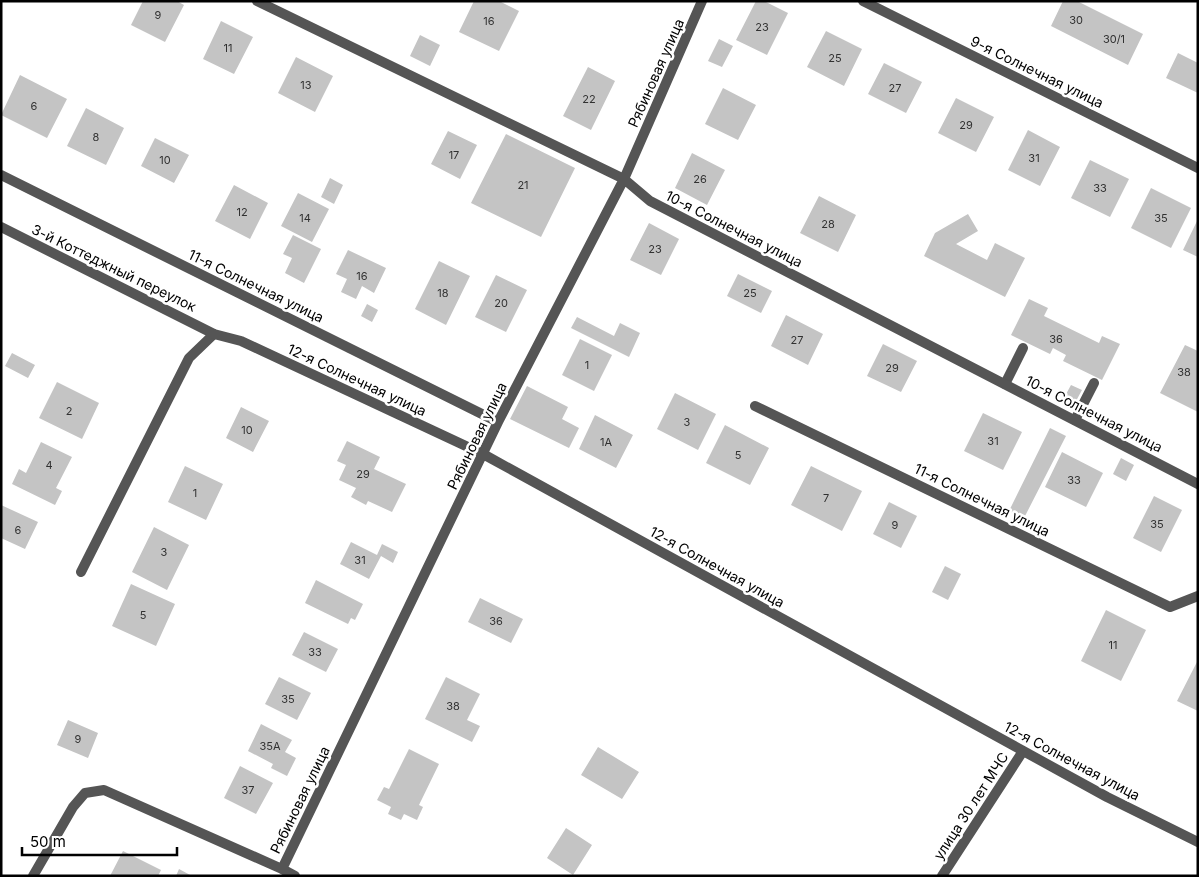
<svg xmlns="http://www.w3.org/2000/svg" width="1199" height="877" font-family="Inter,sans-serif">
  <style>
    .building { fill: #c4c4c4 }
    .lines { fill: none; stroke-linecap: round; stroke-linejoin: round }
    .lane { stroke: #555; stroke-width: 10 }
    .street { stroke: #555; stroke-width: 10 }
    .labels { text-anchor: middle; stroke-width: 5; stroke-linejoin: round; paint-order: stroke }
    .number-label { font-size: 11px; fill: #313131 }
    .street-label { font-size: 14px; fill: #000; stroke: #fff }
  </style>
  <rect width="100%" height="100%" fill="#fff"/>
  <!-- building -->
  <path class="building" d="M143 1H177L184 5 165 42 131 25Z
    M474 1H499L519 11 499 51 459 32Z
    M756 1H764L788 13 767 55 736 40Z
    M1063 1H1077L1143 34 1128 65 1051 26Z
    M221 21 253 37 234 74 203 59Z
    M826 31 862 49 844 86 807 67Z
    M420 35 440 45 430 66 410 56Z
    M719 39 733 46 722 67 708 61Z
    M1178 53 1198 63V93L1166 78Z
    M296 57 333 76 315 112 278 93Z
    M884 63 922 82 906 113 868 94Z
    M588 67 615 81 591 130 563 116Z
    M20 75 67 99 47 138 1 115Z
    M723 88 756 105 738 140 705 124Z
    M956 98 994 117 976 152 938 133Z
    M86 108 124 128 106 165 67 146Z
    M1028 130 1060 147 1040 186 1008 170Z
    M448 131 477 145 460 179 431 164Z
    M506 134 575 168 541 237 471 203Z
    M155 138 189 155 174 183 141 166Z
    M692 153 725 170 707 205 675 188Z
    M1090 160 1129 179 1110 217 1071 198Z
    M330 178 343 185 334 204 321 197Z
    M234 185 268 203 250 239 215 221Z
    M1151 188 1191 208 1171 248 1131 228Z
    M298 193 329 209 312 242 281 226Z
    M819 196 856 215 838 252 800 233Z
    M968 214 978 231 956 244 987 260 995 243 1025 258 1005 297 924 256 935 233Z
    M1198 219V257L1183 250Z
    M649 223 679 239 661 275 630 260Z
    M293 235 321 249 304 283 285 273 292 258 283 254Z
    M348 250 386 268 374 293 362 286 356 299 341 292 347 279 336 274Z
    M439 261 470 276 446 325 415 309Z
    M738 274 772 291 761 313 727 296Z
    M496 275 527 290 506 332 475 317Z
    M1029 299 1048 308 1044 316 1099 343 1102 336 1120 344 1102 380 1063 361 1066 355 1053 348 1050 354 1011 335Z
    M367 304 378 310 372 322 361 316Z
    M786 315 823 334 808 365 771 346Z
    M577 317 614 336 620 323 640 333 629 357 571 328Z
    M580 339 612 355 594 391 562 375Z
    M883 344 917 361 901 392 867 376Z
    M1185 345 1198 351V412L1160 393Z
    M12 353 35 365 28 378 5 366Z
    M57 382 99 403 82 439 39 418Z
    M1071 385 1082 390 1076 401 1065 396Z
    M527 386 568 407 562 419 579 428 569 448 510 419Z
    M675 393 716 414 698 450 657 429Z
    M241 407 269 421 253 452 226 438Z
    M983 413 1022 432 1003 470 964 451Z
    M595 415 633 435 616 468 579 449Z
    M725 425 769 448 750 485 706 463Z
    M1050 428 1066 436 1024 518 1009 511Z
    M347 441 380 457 374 469 406 484 392 512 368 501 366 505 351 497 356 488 339 480 346 465 337 461Z
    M41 442 72 457 56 488 62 491 55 505 12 484 19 469 26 473Z
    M1062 452 1103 473 1086 507 1045 487Z
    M1121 458 1134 465 1126 481 1113 474Z
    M185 466 223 484 206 520 168 502Z
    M811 466 862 491 842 531 791 505Z
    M1154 496 1182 510 1161 552 1133 538Z
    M889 502 917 516 901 548 873 534Z
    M1 505 38 522 25 549 1 538Z
    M154 527 189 545 167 590 132 572Z
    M351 542 377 555 382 544 398 552 393 563 381 556 369 579 340 564Z
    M945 566 961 574 948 600 932 592Z
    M316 580 363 604 355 620 351 618 348 624 305 603Z
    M131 584 175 604 156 646 112 626Z
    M480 598 523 619 511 643 468 622Z
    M1106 610 1146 630 1121 681 1081 661Z
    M304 632 338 649 326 672 292 655Z
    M1198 660V711L1177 701Z
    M279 677 311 693 297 720 265 704Z
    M446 677 480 694 467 720 480 726 472 742 425 719Z
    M68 720 98 733 88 758 57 745Z
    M261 724 292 740 285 752 296 758 287 776 271 768 273 764 248 751Z
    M598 747 639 772 622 799 581 775Z
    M409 749 439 764 419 805 423 807 417 820 404 814 401 820 388 814 391 807 377 800 384 787 389 789Z
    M240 766 273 783 256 814 224 798Z
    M566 828 592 845 573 875 547 858Z
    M123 851 161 870 158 876H110Z
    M179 869 192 876H176Z"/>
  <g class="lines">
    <!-- lane -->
    <path class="lane" d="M1005 384 1023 348
      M1075 420 1094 383
      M81 572 189 358 214 334"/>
    <!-- street -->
    <path class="street" d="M257 1 624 179 650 201 1198 484
      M863 1 1198 168
      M1 175 498 422
      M1 227 214 334 241 341 483 454 1107 797 1198 842
      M755 406 1170 607 1198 596
      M33 876 73 807 85 793 104 790 282 869
      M295 876 282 869 498 422 624 179 702 1
      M942 876 1023 751"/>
  </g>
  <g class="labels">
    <!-- number labels -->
    <g class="number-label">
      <text x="158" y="19">9</text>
      <text x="1076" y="24">30</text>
      <text x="489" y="25">16</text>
      <text x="762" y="31">23</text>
      <text x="1114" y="43">30/1</text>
      <text x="228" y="52">11</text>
      <text x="835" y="62">25</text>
      <text x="306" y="89">13</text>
      <text x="895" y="92">27</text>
      <text x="589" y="103">22</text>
      <text x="34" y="110">6</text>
      <text x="966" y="129">29</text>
      <text x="96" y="141">8</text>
      <text x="454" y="159">17</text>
      <text x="1034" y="162">31</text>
      <text x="165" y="164">10</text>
      <text x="700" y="183">26</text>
      <text x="523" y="189">21</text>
      <text x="1100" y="192">33</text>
      <text x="242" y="216">12</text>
      <text x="305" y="222">14</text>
      <text x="1161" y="222">35</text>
      <text x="828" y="228">28</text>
      <text x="655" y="253">23</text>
      <text x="362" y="280">16</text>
      <text x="443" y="297">18</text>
      <text x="750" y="297">25</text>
      <text x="501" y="307">20</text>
      <text x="1056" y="343">36</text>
      <text x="797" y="344">27</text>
      <text x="587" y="369">1</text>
      <text x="892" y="372">29</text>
      <text x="1184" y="376">38</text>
      <text x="69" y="415">2</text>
      <text x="687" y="426">3</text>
      <text x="247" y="434">10</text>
      <text x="993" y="445">31</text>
      <text x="606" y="446">1А</text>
      <text x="738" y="459">5</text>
      <text x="49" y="469">4</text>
      <text x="363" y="478">29</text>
      <text x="1074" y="484">33</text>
      <text x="195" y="497">1</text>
      <text x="826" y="502">7</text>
      <text x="1157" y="528">35</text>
      <text x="895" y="529">9</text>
      <text x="18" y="534">6</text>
      <text x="164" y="556">3</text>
      <text x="360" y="564">31</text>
      <text x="143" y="619">5</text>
      <text x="496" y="625">36</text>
      <text x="1113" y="649">11</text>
      <text x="315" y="656">33</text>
      <text x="288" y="703">35</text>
      <text x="453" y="710">38</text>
      <text x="78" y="743">9</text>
      <text x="270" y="750">35А</text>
      <text x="248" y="794">37</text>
    </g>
    <!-- street labels -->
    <g class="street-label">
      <text transform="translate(1037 72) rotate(26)" y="5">9-я Солнечная улица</text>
      <text transform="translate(656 73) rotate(-66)" y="5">Рябиновая улица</text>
      <text transform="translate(734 229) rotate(27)" y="5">10-я Солнечная улица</text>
      <text transform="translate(114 268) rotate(26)" y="5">3-й Коттеджный переулок</text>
      <text transform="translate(256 286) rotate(26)" y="5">11-я Солнечная улица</text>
      <text transform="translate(357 380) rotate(25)" y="5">12-я Солнечная улица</text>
      <text transform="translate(1094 414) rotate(27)" y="5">10-я Солнечная улица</text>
      <text transform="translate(477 436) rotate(-64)" y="5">Рябиновая улица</text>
      <text transform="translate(982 500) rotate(26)" y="5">11-я Солнечная улица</text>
      <text transform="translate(717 567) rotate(29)" y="5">12-я Солнечная улица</text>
      <text transform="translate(1072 761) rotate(28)" y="5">12-я Солнечная улица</text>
      <text transform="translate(300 800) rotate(-64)" y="5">Рябиновая улица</text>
      <text transform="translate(971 806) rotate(-57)" y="5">улица 30 лет МЧС</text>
    </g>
  </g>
  <!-- border -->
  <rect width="1199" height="877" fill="none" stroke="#000000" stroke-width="5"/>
  <!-- scale -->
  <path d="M22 847v8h155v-8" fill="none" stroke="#000000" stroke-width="2.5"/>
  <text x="30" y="847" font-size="15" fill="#000000" stroke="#ffffff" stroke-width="4" paint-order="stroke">50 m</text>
</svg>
